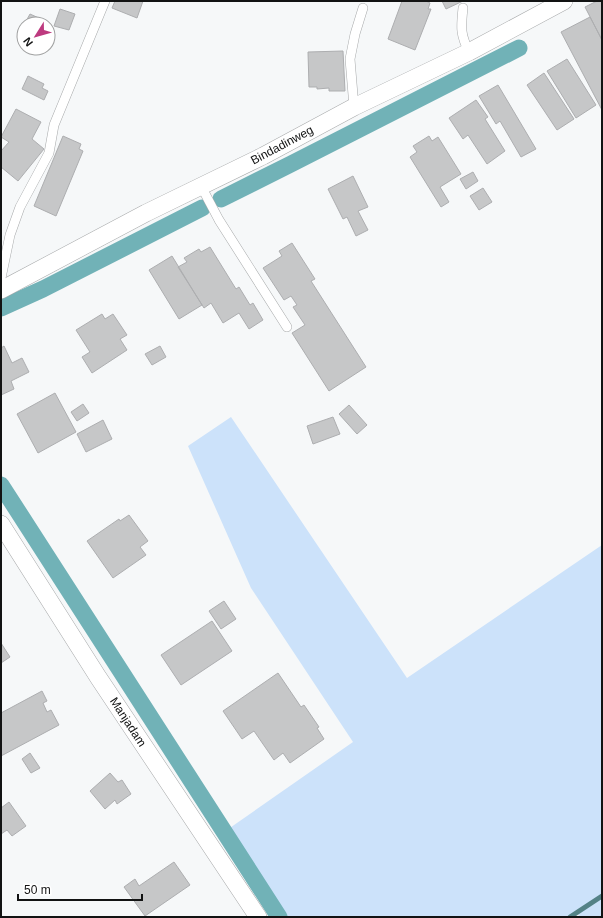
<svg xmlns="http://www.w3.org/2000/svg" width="603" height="918" font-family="Arial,sans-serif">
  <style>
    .green { fill: #cce2fa }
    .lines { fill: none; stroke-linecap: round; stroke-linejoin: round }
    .stream { stroke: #548286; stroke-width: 5 }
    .canal { stroke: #71b2b7; stroke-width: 17 }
    .building { fill: #c6c7c8; stroke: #adaeb0 }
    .lane-casing { stroke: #a8aaab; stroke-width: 10 }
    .street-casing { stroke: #a8aaab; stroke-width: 18 }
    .lane { stroke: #fff; stroke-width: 9 }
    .street { stroke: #fff; stroke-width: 17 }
    .labels { text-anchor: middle; stroke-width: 3.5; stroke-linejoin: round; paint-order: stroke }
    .street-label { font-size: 12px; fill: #121313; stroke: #fff }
  </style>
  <rect width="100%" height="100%" fill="#f6f8f9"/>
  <!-- green -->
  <path class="green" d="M231 417 407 678 602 545V917H580L577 913 570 917H279L224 832 353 742 251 588 188 446Z"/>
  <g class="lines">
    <!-- stream -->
    <path class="stream" d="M570 917 602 896"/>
    <!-- canal -->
    <path class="canal" d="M221 199 291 164 519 48
      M1 308 43 289 202 208
      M1 485 279 917"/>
  </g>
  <!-- building -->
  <path class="building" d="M115 1H143L137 18 112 8Z
    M402 1H426L430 3 428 9H431L415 50 388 39Z
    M442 1H463L446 9Z
    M597 1H602V40L585 7Z
    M60 9 75 14 69 30 54 26Z
    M30 14 41 19 39 24 25 23Z
    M590 17 602 40V110L561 32Z
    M343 51 345 91H329V88L317 89V87H309L308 52Z
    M567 59 596 105 576 118 547 71Z
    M544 73 574 119 557 130 527 85Z
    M28 76 44 84 42 88 48 91 44 100 22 89Z
    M498 85 536 149 521 157 500 121 496 124 479 96Z
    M476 100 488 117 485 119 505 151 487 164 468 135 463 139 449 118Z
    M16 109 41 122 32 139 44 149 18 181 1 167V151L9 142 1 137Z
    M63 136 81 144 79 149 83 151 56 216 34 206Z
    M429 136 432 141 438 137 461 174 440 187 449 202 441 207 410 157 417 152 413 146Z
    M473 172 478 181 466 189 460 179Z
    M353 176 368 207 358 211 368 230 356 236 347 217 343 219 328 189Z
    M483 188 492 202 479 210 470 196Z
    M292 243 315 279 311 281 366 367 329 391 292 333 305 325 293 307 297 305 291 296 284 300 263 268 282 256 279 251Z
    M210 247 236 289 239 287 250 305 253 303 263 320 249 329 239 313 223 323 211 303 204 308 178 267 187 262 184 258 199 249 201 252Z
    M172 256 202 305 179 319 149 270Z
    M102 314 105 319 113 314 127 335 120 339 127 350 92 373 82 357 90 352 76 330Z
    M4 346 12 363 22 358 29 372 11 381 14 389 1 395V348Z
    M160 346 166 357 152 365 145 354Z
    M55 393 76 432 38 453 17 414Z
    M83 404 89 413 77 421 71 412Z
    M349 405 367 425 357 434 339 414Z
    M333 417 340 434 313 444 307 426Z
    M103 420 112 439 86 452 77 434Z
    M129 515 148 541 140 547 146 555 113 578 87 541 119 519 120 521Z
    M224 601 236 619 221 629 209 611Z
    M212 621 232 651 181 685 161 655Z
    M1 643 10 657 1 663Z
    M278 673 301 707 304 705 319 727 317 728 324 739 290 763 283 753 274 760 254 731 242 739 223 711Z
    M42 691 47 701 43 703 47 712 51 710 59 725 1 756V713Z
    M30 753 40 768 31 773 22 759Z
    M110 773 118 782 122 780 131 794 117 804 115 800 105 809 90 791Z
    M9 802 26 826 12 836 7 830 1 834V808Z
    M174 862 190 885 145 916 124 887 135 879 139 886Z"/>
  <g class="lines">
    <!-- lane casing -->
    <g class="lane-casing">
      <path id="lane" d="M463 8C461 27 460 34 469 52
        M354 107 350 59 355 34 363 8
        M201 186 219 220 287 327
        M1 278 10 235 20 207 49 153 54 125 105 1"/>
    </g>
    <!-- street casing -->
    <g class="street-casing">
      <path id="street" d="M1 290 146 213 263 156 354 107 469 52 564 1
        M1 524 98 677 258 917"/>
    </g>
    <!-- lane -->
    <use href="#lane" class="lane"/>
    <!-- street -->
    <use href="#street" class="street"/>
  </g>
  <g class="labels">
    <!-- street labels -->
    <g class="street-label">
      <text transform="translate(282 145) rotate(-28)" y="4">Bindadinweg</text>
      <text transform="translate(128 722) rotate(57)" y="4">Manjadam</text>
    </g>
  </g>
  <!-- border -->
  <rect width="603" height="918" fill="none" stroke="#121313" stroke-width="4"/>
  <!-- north arrow -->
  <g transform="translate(36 36) rotate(233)"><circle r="19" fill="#ffffff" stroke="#a0a1a1"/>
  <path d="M0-3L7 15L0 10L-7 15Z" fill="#bd3a7f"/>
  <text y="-6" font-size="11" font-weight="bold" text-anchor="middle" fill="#121313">N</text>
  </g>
  <!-- scale -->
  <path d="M18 894v6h124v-6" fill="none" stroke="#121313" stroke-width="2"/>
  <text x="24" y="894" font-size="12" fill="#121313" stroke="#ffffff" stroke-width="3" paint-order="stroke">50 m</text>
</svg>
